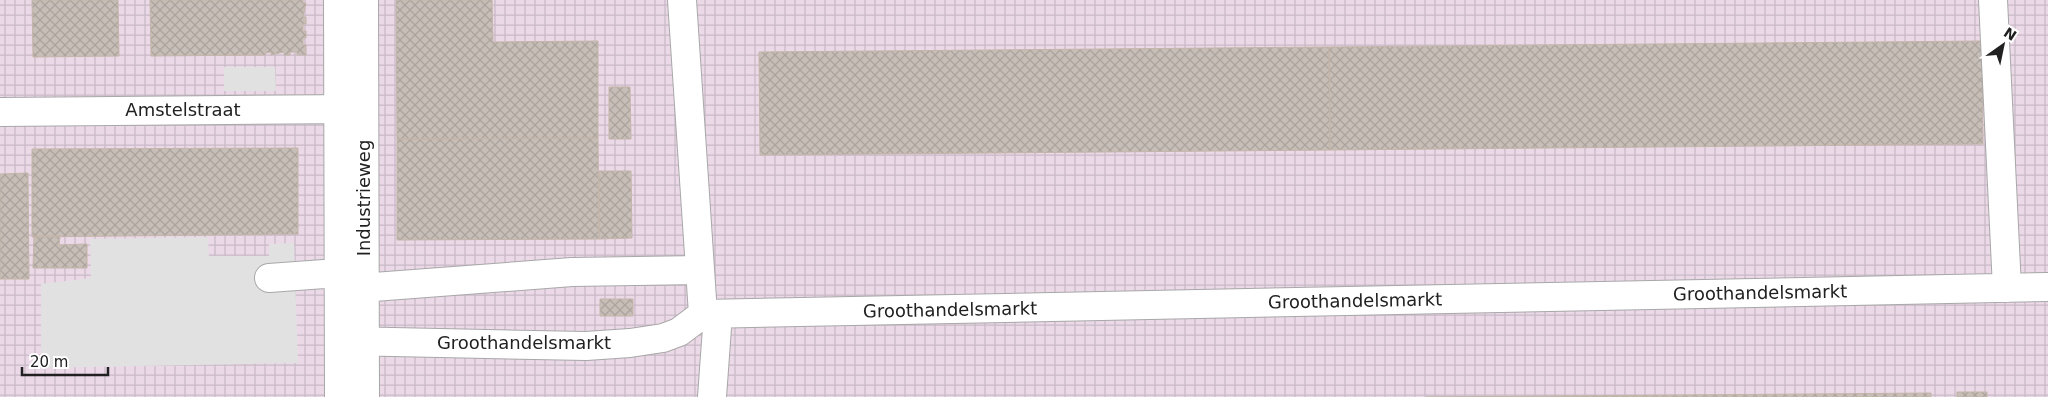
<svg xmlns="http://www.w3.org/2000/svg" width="2048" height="397" font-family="'DejaVu Sans',sans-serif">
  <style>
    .industrial { fill: url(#industrial-grid) }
    .parking { fill: #e1e1e1 }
    .building { fill: url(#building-cross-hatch); stroke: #c4b5a9 }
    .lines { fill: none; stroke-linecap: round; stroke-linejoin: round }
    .minor-casing { stroke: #a8a8a8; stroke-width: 30 }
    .minor { stroke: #fff; stroke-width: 28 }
    .labels { text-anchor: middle; stroke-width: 4; stroke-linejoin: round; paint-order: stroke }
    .street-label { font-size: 18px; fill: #212121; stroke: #fff }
  </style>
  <defs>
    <pattern id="industrial-grid" width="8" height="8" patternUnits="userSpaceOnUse" patternTransform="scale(1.25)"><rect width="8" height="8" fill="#ebd9e8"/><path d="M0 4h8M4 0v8" fill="none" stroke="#c9bac7"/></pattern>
    <pattern id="building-cross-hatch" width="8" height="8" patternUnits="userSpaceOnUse" patternTransform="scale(1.25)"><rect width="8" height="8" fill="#c7beb7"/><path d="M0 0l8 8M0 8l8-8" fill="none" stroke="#aba39d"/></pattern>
  </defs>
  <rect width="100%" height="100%" fill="#f2eee8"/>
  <!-- industrial -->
  <path class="industrial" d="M0 0H2048V397H0Z"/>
  <!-- parking -->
  <path class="parking" d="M224 67H275L276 91H224Z
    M208 237 209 256H269V244L294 243 298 363 41 368V284L91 278 90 239Z"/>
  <!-- building -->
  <path class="building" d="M32 0H118L119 56 33 57Z
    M150 0H303V3H306L303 17H306V24H303V31H306V38H303V45H306V55H297V52H290V55H284V52L271 55V52L266 53 265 55 151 56Z
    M396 0H492L493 42 598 41V138L397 139Z
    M1982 41 1983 144 1330 150 1329 47Z
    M1329 47 1330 150 760 155 759 52Z
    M609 87H630L631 139H609Z
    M598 138 599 239 397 240V139Z
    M298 148V234L32 237V149Z
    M599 171H631L632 238 599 239Z
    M28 173 29 279H0V174Z
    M34 236H60L59 245 87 244V268H33Z
    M600 299H633V316H600Z
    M1957 392H1987V397H1957Z
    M1931 393V397H1426Z"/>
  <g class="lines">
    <!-- minor casing -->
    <g class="minor-casing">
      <path id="minor" d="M338 0 339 397
        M364 0 365 397
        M682 0 703 314 2048 287
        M1993 0 2007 288
        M0 112 356 109
        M269 278 338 273
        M347 289 572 272 700 270
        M345 341 586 346 630 343 663 338 679 332 703 314
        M712 397 718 314"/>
    </g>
    <!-- minor -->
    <use href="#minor" class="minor"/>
  </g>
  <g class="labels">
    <!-- street labels -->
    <g class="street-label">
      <text x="183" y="116">Amstelstraat</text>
      <text transform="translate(364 198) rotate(-90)" y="6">Industrieweg</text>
      <text transform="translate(1760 293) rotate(-1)" y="6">Groothandelsmarkt</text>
      <text transform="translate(1355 301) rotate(-1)" y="6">Groothandelsmarkt</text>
      <text transform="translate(950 310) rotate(-1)" y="6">Groothandelsmarkt</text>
      <text x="524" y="349">Groothandelsmarkt</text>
    </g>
  </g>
  <!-- north arrow -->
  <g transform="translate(2003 45) rotate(33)" stroke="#ffffff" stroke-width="4" paint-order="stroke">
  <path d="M0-4L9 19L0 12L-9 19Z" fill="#212121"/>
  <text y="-8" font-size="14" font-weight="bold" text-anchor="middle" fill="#212121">N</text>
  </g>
  <!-- scale -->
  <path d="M22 367v8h86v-8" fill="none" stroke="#212121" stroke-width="2.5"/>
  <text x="30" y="367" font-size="15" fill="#212121" stroke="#ffffff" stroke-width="4" paint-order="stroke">20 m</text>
</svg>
